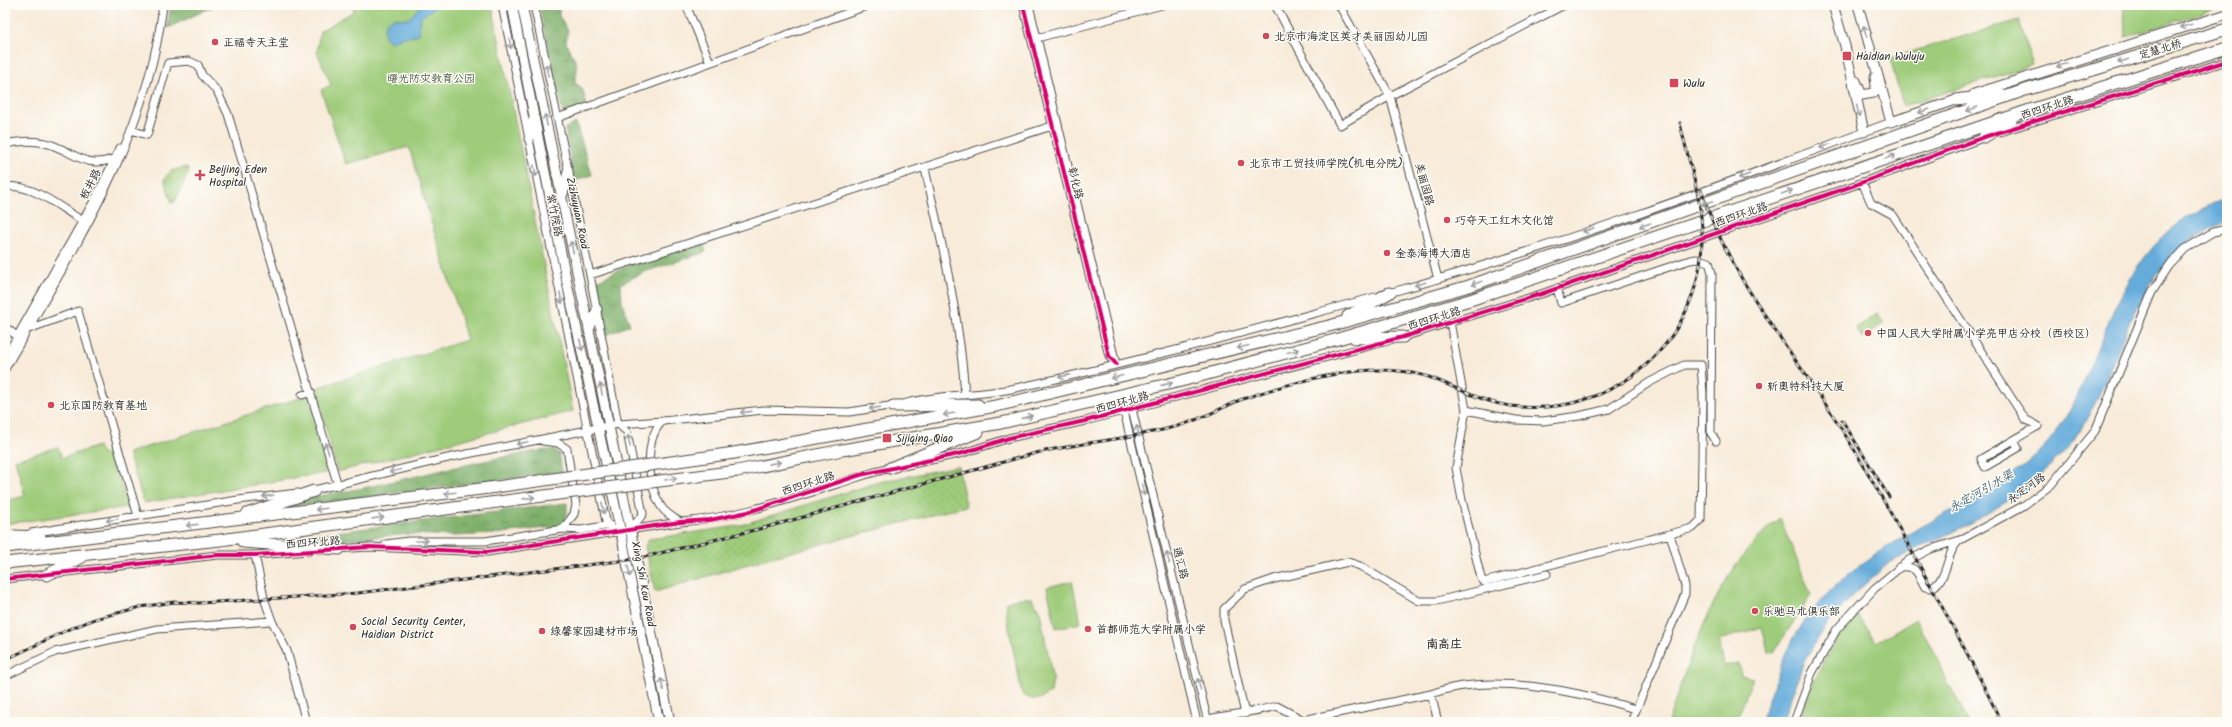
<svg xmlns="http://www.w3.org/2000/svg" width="2232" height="727" font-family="Kalam,'LXGW WenKai TC',sans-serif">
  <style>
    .grass { fill: url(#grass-dots); stroke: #657c52 }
    .forest { fill: url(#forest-crowns); stroke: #556e4a }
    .green { fill: #9fcc7a; stroke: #657c52 }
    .water { fill: #65acdb; stroke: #486c83 }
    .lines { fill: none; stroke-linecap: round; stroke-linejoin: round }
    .minor-casing { stroke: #4a4845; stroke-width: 9 }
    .major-casing { stroke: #4a4845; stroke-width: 11 }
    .highway-casing { stroke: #4a4845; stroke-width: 13 }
    .minor { stroke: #fff; stroke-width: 7 }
    .major { stroke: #fff; stroke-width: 9 }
    .highway { stroke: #fff; stroke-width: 11 }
    .rail-casing { stroke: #2b2b2b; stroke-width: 3 }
    .rail { stroke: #fdfcf7; stroke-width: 1.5; stroke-dasharray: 4.5; stroke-linecap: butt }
    .highway-bridge-casing { stroke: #4a4845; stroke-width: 13; stroke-linecap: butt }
    .highway-bridge { stroke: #fff; stroke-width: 11 }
    .cycleway-casing { stroke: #fdfcf7; stroke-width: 6 }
    .cycleway { stroke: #d6006c; stroke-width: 4 }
    .oneway { stroke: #a0a0a0 }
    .poi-dot { fill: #d1495b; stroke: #fdfcf7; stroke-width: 1.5 }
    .labels { text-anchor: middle; stroke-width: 3; stroke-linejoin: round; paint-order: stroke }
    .poi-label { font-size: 11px; fill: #2b2b2b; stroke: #fdfcf7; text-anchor: start }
    .street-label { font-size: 11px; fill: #2b2b2b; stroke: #fdfcf7 }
    .park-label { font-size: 11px; fill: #4e5b43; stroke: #fdfcf7 }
    .water-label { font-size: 12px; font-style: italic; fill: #425f71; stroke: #fdfcf7 }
    .neighbourhood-label { font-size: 12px; font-weight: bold; fill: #2b2b2b; stroke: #fdfcf7 }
  </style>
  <defs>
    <pattern id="grass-dots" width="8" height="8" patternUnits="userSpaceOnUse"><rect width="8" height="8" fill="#9fcc7a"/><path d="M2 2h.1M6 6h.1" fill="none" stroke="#89af6a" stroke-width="1.8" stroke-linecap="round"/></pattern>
    <pattern id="forest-crowns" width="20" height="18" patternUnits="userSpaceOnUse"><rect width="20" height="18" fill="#7fb06a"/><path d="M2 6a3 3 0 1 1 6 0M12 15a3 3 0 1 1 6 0" fill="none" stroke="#688f57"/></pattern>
  </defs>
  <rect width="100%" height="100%" fill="#fdfcf7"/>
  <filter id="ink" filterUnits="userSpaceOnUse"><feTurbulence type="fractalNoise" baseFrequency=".025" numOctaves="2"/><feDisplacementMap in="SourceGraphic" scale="8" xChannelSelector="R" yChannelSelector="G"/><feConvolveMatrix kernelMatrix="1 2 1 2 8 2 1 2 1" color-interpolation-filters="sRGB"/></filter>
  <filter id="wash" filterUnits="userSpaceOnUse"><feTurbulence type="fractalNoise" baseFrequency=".012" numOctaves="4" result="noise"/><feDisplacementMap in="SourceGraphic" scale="16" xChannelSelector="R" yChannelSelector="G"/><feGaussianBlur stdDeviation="0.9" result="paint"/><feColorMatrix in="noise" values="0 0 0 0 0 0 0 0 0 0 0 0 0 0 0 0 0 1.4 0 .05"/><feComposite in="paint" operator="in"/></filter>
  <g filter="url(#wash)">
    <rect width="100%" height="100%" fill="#f8ebd9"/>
    <!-- grass -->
    <path class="grass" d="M186 167 189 171 175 202 172 203 164 179 171 171Z
      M958 466 966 506 765 559 655 592 645 546 649 539 738 526 879 482Z"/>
    <!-- forest -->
    <path class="forest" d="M170 5H216L168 28Z
      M543 5H559V16L568 30 566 43C569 51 578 60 577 70 577 75 574 78 575 83L582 88 587 105 563 114 540 11Z
      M576 123 592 175 574 181 565 128Z
      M703 243 706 252 644 272 621 284 622 302 630 325 603 336 602 329 605 327 595 282 631 264Z
      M546 450H554L559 454 562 472 293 506 294 501C316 495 340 493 363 488 424 475 484 459 546 450Z
      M567 503V513L563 524 553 527 494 534 455 536 410 534 309 543H296L293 539 296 537Z"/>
    <!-- green -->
    <path class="green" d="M352 5H492L573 411 337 472 316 388 467 340 409 147 346 164 321 90 331 85 317 52 320 31 354 11Z
      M2124 5H2216L2215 9 2125 37Z
      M2019 20 2032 65 1903 106 1890 58Z
      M1877 314 1884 323 1863 338 1856 328Z
      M309 395 330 472 144 503 128 453Z
      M98 446 102 455 111 451 128 507 5 524V501L25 496 15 460 58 447 62 458Z
      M1780 518 1811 595 1774 652 1768 651 1762 627 1719 640 1724 666 1738 663 1741 675 1753 678 1736 722H1668C1693 649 1717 568 1780 518Z
      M1072 581 1081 623 1056 628 1047 587Z
      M1020 598H1032L1040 612 1053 680 1051 692C1039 701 1034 702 1022 694L1006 613 1007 602Z
      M1857 614 1876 642 1916 619 1937 658 1948 687 1951 686 1968 722H1799C1814 678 1825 650 1857 614Z"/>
    <!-- water -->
    <path class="water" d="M421 5H436C432 12 423 13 420 20 418 24 420 29 419 33L415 36 403 37 392 42C382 38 383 29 387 21L395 18 409 19Z
      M2227 198V220L2192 239 2165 265 2155 277 2130 321 2099 396 2075 440 2029 488 1973 522 1890 562 1856 592 1828 623 1805 659 1782 722H1761C1770 697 1778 670 1789 647 1824 580 1882 548 1945 514 1985 493 2025 472 2054 435 2067 419 2076 396 2085 377 2120 298 2138 231 2227 198Z"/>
  </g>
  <g filter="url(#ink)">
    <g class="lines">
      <!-- minor casing -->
      <g class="minor-casing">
        <path id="minor" d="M502 5 607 526 621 533
          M534 5 590 275 618 424 627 432 643 514 630 530
          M686 5 710 62
          M1023 5 1109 356 1116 364
          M1029 5 1116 364
          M1275 5 1340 125 1390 96 1564 5
          M1339 5 1390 96 1438 279
          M1033 39 1162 5
          M557 118 869 5
          M131 130 147 135 168 63 189 61 198 65 202 75 217 91 228 114 338 486
          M2000 132 2227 61
          M5 144C19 141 31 140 45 143 72 149 84 171 115 158
          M925 169C942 244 960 317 965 395
          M1862 182 1871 203 1893 215 2025 419 2038 426 1981 459 1985 467 2018 448 2014 440
          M5 187C33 183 60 208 83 221
          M590 275 1058 124
          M1557 288 1561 303 1690 260 1697 259 1709 262 1712 273 1711 433 1716 441
          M1385 294C1557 247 1725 184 1891 122
          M1450 322 1466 410 1456 468 1462 500 1481 578 1484 582 1693 528 1701 520 1703 394 1701 365H1684L1650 382 1609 409 1579 416 1543 421 1516 420 1466 410
          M5 327 17 336
          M26 330 78 311 138 516
          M1400 338 1541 294 1855 185 1988 136
          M5 358 95 199 120 148
          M5 369C70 254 148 139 163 5
          M302 395 311 392
          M907 403C941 394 977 396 1011 389 1134 363 1255 329 1375 297
          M1132 409 1208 722
          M1124 411 1197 722
          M663 421C643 439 647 488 663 509 667 514 674 518 680 522
          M543 441 558 443 567 449 576 505 574 514 563 529
          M903 466 963 453 1009 438 1085 421 1388 341
          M310 491 452 457 618 424 663 421 763 410 849 412 896 405
          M31 533 238 500 298 493
          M386 544 409 541H485L563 529 581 530 610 525
          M336 549 369 547 487 552 680 522C734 518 783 501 834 485 854 479 872 471 893 468
          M255 555 264 598 272 621 287 651 306 722
          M1899 567C1917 565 1917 573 1925 587L1932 588C1950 576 1945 554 1958 542
          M5 579 218 555H255L309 551
          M5 676 55 652 157 629 272 621
          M1431 694 1438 722
          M1245 714 1224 620V609L1245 589 1274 579 1348 562 1360 566 1419 601H1437L1547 574
          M1208 719C1232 714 1254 712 1277 706L1303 720 1431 694C1489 672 1578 691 1635 709
          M1631 722 1685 594V586L1670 534
          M1794 722 1812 673 1837 629 1875 588 1909 560 1931 549 1960 540 2023 506 2051 485 2095 431 2152 292 2169 266 2185 249 2213 232 2227 229"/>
      </g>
      <!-- major casing -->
      <g class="major-casing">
        <path id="major" d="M512 5 567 283 621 533 659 722
          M522 5 670 722
          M1833 5 1845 46 1864 132
          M1858 5 1891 122 1962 98
          M1856 81 1862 95 1874 93 1876 87 1875 77
          M1974 94 2227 14
          M529 139 534 118
          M563 194 568 171
          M590 328 597 309"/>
      </g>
      <!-- highway casing -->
      <g class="highway-casing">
        <path id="highway" d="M1957 100 2000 94
          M1984 137 2011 121
          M1348 316 1389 293
          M1355 338 1403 337
          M893 406 978 405
          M734 453 996 406 1333 325 1469 286 2022 91 2093 70
          M890 468 978 432
          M737 471 842 450 1001 423 1181 381 1338 339 1473 299 2030 110 2227 48
          M247 514 314 491
          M14 536 40 537
          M243 542 339 549
          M5 547 489 488
          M5 563 220 540 490 503
          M47 575 82 557"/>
      </g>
      <!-- minor -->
      <use href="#minor" class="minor"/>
      <!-- major -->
      <use href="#major" class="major"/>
      <!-- highway -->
      <use href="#highway" class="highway"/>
      <!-- rail casing -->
      <g class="rail-casing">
        <path id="rail" d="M1701 190C1729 278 1791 348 1839 425 1867 469 1892 515 1917 561 1946 614 1976 667 2001 722
          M1842 420 1889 497
          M5 660 69 629 95 619 140 607 174 602 200 603 358 593 636 559 767 527 1036 453C1083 442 1132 439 1178 426 1200 420 1219 409 1240 400 1273 388 1324 374 1359 371 1381 369 1404 370 1426 376 1455 386 1480 402 1511 406 1614 419 1702 341 1702 238 1703 199 1688 161 1680 123"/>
      </g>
      <!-- rail -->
      <use href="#rail" class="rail"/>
      <!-- highway-bridge casing -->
      <g class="highway-bridge-casing">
        <path id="highway-bridge" d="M2093 70 2227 29
          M489 488 734 453
          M490 503 737 471"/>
      </g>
      <!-- highway-bridge -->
      <use href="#highway-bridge" class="highway-bridge"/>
      <!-- cycleway casing -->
      <g class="cycleway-casing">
        <path id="cycleway" d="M1023 5 1109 356 1116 364
          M5 579 218 555H255L369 547 487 552 680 522 710 520 748 512 860 475 963 453 1009 438 1085 421 1403 337 1541 294 1855 185 1984 137 2227 61"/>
      </g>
      <!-- cycleway -->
      <use href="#cycleway" class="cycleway"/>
    </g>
    <!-- one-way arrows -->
    <defs><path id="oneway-shaft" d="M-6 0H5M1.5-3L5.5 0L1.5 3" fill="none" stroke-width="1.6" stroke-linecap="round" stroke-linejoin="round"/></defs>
    <g class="oneway">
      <use href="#oneway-shaft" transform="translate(2186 26) rotate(163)"/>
      <use href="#oneway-shaft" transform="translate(1865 31) rotate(-106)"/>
      <use href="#oneway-shaft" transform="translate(510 43) rotate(79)"/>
      <use href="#oneway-shaft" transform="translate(2123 61) rotate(163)"/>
      <use href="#oneway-shaft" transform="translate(2062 65) rotate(162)"/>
      <use href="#oneway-shaft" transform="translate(547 70) rotate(-102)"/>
      <use href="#oneway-shaft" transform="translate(1972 109) rotate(160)"/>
      <use href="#oneway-shaft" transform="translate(1858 111) rotate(76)"/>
      <use href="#oneway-shaft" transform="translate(1924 111) rotate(161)"/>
      <use href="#oneway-shaft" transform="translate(546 120) rotate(-102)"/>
      <use href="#oneway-shaft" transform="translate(1825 146) rotate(160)"/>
      <use href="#oneway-shaft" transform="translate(1890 157) rotate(-19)"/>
      <use href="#oneway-shaft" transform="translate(535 171) rotate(79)"/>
      <use href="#oneway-shaft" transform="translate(1744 176) rotate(160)"/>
      <use href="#oneway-shaft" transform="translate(1787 192) rotate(-20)"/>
      <use href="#oneway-shaft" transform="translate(1707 203) rotate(161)"/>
      <use href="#oneway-shaft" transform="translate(1645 225) rotate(161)"/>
      <use href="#oneway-shaft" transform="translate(1588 230) rotate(161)"/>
      <use href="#oneway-shaft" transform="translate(572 247) rotate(-102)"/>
      <use href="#oneway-shaft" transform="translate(1477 283) rotate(161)"/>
      <use href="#oneway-shaft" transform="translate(1420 284) rotate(164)"/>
      <use href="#oneway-shaft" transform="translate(561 298) rotate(79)"/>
      <use href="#oneway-shaft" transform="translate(581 345) rotate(78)"/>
      <use href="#oneway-shaft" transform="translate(1243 347) rotate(166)"/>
      <use href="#oneway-shaft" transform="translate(1293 351) rotate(-15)"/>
      <use href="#oneway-shaft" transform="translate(1064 376) rotate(167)"/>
      <use href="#oneway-shaft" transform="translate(1117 377) rotate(166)"/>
      <use href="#oneway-shaft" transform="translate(1167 384) rotate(-13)"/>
      <use href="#oneway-shaft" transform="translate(601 389) rotate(-101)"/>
      <use href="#oneway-shaft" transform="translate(875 408) rotate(172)"/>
      <use href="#oneway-shaft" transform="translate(746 412) rotate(174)"/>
      <use href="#oneway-shaft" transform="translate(949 414) rotate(170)"/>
      <use href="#oneway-shaft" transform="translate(1027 417) rotate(-13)"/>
      <use href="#oneway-shaft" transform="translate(1138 431) rotate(-104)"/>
      <use href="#oneway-shaft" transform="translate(629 441) rotate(-101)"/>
      <use href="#oneway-shaft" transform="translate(522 443) rotate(168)"/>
      <use href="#oneway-shaft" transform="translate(327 448) rotate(-106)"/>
      <use href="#oneway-shaft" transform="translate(775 463) rotate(-11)"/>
      <use href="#oneway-shaft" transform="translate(395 471) rotate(166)"/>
      <use href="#oneway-shaft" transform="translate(671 479) rotate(-8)"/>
      <use href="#oneway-shaft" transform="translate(1143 490) rotate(77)"/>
      <use href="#oneway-shaft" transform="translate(450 493) rotate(173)"/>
      <use href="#oneway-shaft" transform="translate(268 496) rotate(173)"/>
      <use href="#oneway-shaft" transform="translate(529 498) rotate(-8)"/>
      <use href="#oneway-shaft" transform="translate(603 508) rotate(79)"/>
      <use href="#oneway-shaft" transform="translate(321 509) rotate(173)"/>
      <use href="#oneway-shaft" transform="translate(378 518) rotate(-8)"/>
      <use href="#oneway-shaft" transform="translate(112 520) rotate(171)"/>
      <use href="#oneway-shaft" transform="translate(192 525) rotate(174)"/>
      <use href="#oneway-shaft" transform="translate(422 541)"/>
      <use href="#oneway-shaft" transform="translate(1168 558) rotate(-104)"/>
      <use href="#oneway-shaft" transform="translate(629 571) rotate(78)"/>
      <use href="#oneway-shaft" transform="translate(662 684) rotate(-102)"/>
      <use href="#oneway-shaft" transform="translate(1199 684) rotate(-104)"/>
    </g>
  </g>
  <!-- markers -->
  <g class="poi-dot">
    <circle cx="1266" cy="36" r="4"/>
    <circle cx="215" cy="42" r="4"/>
    <rect x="1842" y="51" width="10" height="10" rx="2"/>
    <rect x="1669" y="78" width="10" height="10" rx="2"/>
    <circle cx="1241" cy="163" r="4"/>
    <path d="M198 169h4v4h4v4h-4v4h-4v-4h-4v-4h4z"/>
    <circle cx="1447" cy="220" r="4"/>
    <circle cx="1387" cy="253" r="4"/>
    <circle cx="1868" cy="333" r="4"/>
    <circle cx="1759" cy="386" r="4"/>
    <circle cx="51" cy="405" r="4"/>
    <rect x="882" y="433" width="10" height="10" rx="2"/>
    <circle cx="1755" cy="611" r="4"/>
    <circle cx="353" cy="627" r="4"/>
    <circle cx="1088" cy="629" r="4"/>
    <circle cx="542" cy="631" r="4"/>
  </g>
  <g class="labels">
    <!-- poi labels -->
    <g class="poi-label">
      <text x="1274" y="40">北京市海淀区英才美丽园幼儿园</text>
      <text x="223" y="46">正福寺天主堂</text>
      <text x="1856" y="60">Haidian Wuluju</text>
      <text x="1683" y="87">Wulu</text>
      <text x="1249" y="167">北京市工贸技师学院(机电分院)</text>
      <text x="209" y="173">Beijing Eden<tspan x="209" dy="13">Hospital</tspan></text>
      <text x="1455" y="224">巧夺天工红木文化馆</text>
      <text x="1395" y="257">金泰海博大酒店</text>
      <text x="1876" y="337">中国人民大学附属小学亮甲店分校（西校区）</text>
      <text x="1767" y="390">新奥特科技大厦</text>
      <text x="59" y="409">北京国防教育基地</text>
      <text x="896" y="442">Sijiqing Qiao</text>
      <text x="1763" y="615">乐驰马术俱乐部</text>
      <text x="361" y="625">Social Security Center,<tspan x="361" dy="13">Haidian District</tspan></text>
      <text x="1096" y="633">首都师范大学附属小学</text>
      <text x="550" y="635">绿馨家园建材市场</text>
    </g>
    <!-- street labels -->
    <g class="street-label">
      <text transform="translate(2160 49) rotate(-17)" y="4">定慧北桥</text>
      <text transform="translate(2047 107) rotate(-18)" y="4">西四环北路</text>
      <text transform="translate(1076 183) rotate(76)" y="4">彰化路</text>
      <text transform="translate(90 184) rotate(-63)" y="4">板井路</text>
      <text transform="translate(1425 184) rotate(75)" y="4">美丽园路</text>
      <text transform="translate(578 213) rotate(78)" y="4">Zizhuyuan Road</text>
      <text transform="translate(1741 214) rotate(-19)" y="4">西四环北路</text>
      <text transform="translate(555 215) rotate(79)" y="4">紫竹院路</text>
      <text transform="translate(1434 318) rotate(-17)" y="4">西四环北路</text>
      <text transform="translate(1122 402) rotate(-15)" y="4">西四环北路</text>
      <text transform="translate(808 483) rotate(-18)" y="4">西四环北路</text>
      <text transform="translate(2026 488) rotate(-36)" y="4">永定河路</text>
      <text transform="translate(313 542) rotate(-4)" y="4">西四环北路</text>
      <text transform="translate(1181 563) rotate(76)" y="4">通汇路</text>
      <text transform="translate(644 584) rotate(79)" y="4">Xing Shi Kou Road</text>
    </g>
    <!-- park labels -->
    <g class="park-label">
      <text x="431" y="82">曙光防灾教育公园</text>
    </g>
    <!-- water labels -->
    <g class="water-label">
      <text transform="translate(1981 491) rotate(-30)" y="4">永定河引水渠</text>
    </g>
    <!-- neighbourhood labels -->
    <g class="neighbourhood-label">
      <text x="1444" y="648">南高庄</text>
    </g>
  </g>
  <!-- margin -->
  <rect width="2232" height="727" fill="none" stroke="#fdfcf7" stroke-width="20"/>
</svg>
